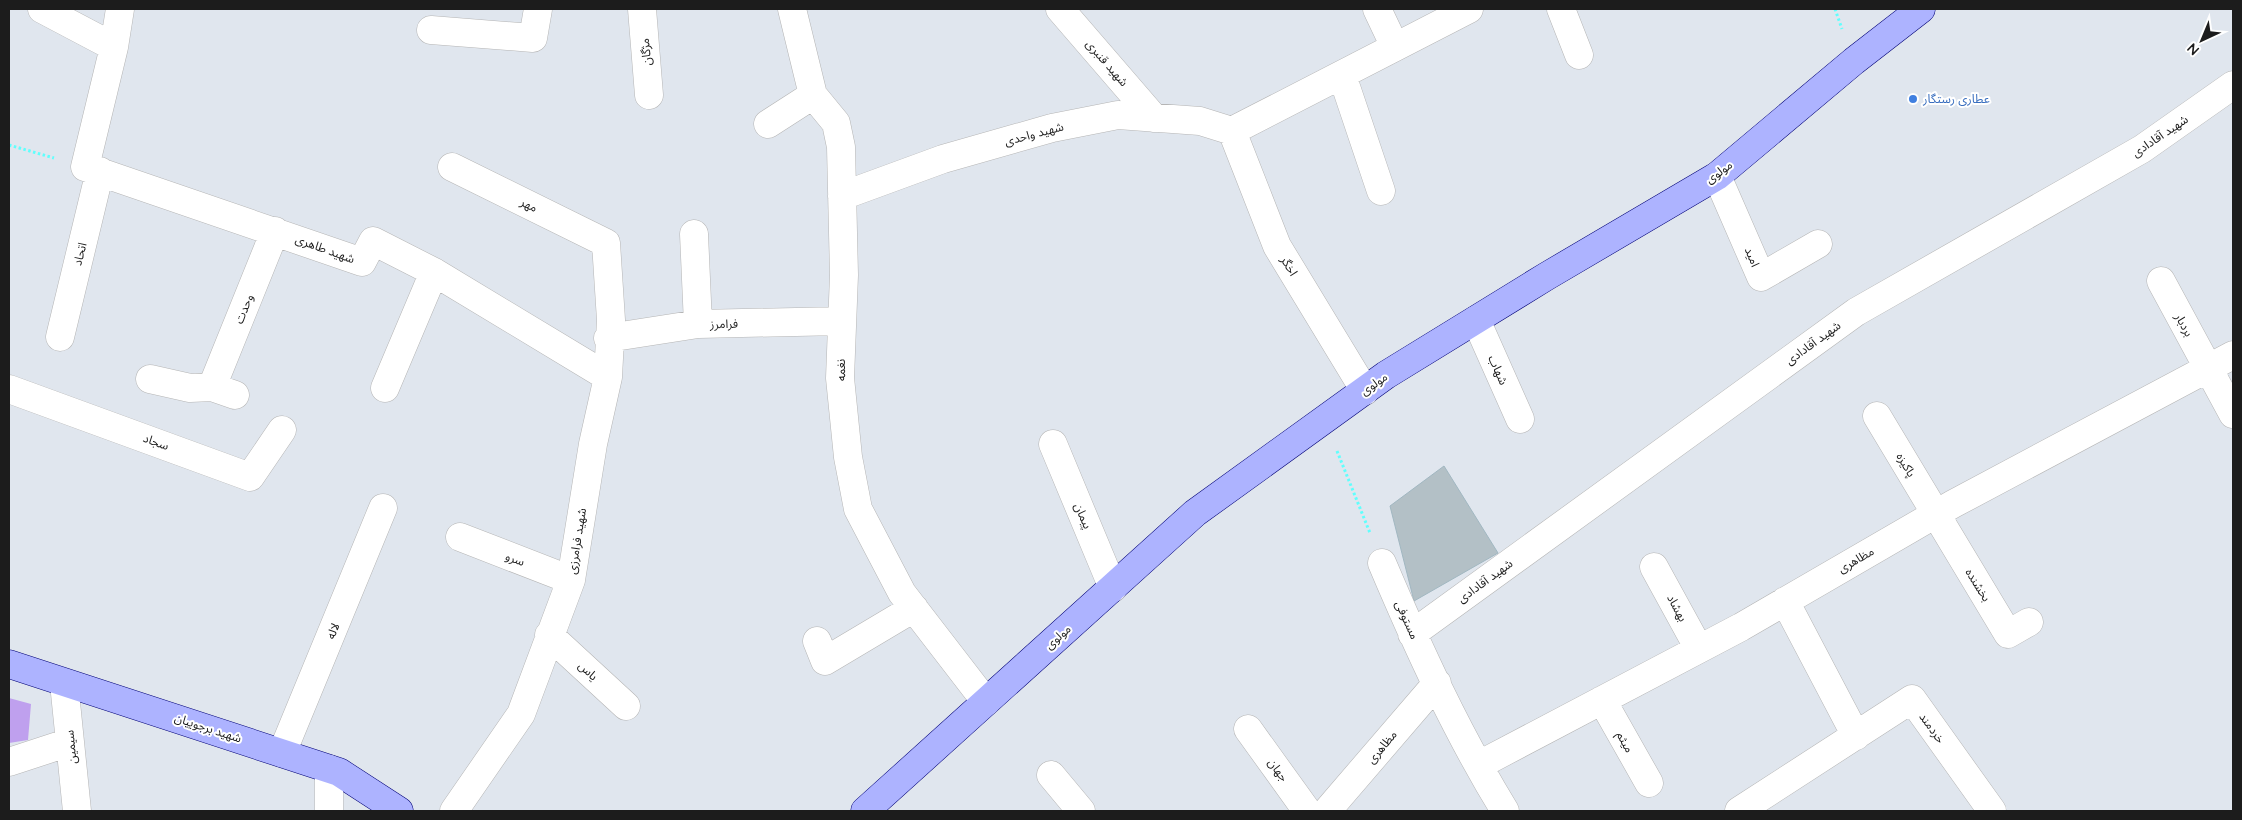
<svg xmlns="http://www.w3.org/2000/svg" width="2242" height="820" font-family="Quicksand,'Noto Sans Arabic',sans-serif">
  <style>
    .grass { fill: #bfa0ee }
    .building { fill: #b3c0c6; stroke: #a1b7c1 }
    .lines { fill: none; stroke-linecap: round; stroke-linejoin: round }
    .street-casing { stroke: #b5b5b5; stroke-width: 29 }
    .secondary-casing { stroke: #000175; stroke-width: 29 }
    .path { stroke: #60fffd; stroke-width: 3; stroke-dasharray: 2.5 2.5; stroke-linecap: butt }
    .street { stroke: #fff; stroke-width: 28 }
    .secondary { stroke: #adb3ff; stroke-width: 28 }
    .shop-dot { fill: #3f7fe0; stroke: #fff; stroke-width: 2 }
    .labels { text-anchor: middle; stroke-width: 4; stroke-linejoin: round; paint-order: stroke }
    .street-label { font-size: 12px; fill: #1c1c1c; stroke: #fff }
    .shop-label { font-size: 12px; fill: #366cbe; stroke: #fff; text-anchor: start }
  </style>
  <rect width="100%" height="100%" fill="#e0e6ee"/>
  <!-- grass -->
  <path class="grass" d="M9 698 31 704 28 740 9 743Z"/>
  <!-- building -->
  <path class="building" d="M1444 466 1498 553 1414 601 1390 506Z"/>
  <g class="lines">
    <!-- street casing -->
    <g class="street-casing">
      <path id="street" d="M42 9 114 47 120 9
        M642 9 649 95
        M792 9 813 95 836 123 841 147 844 275 840 378 848 457 858 509 902 593 986 702
        M1060 9 1154 118
        M1377 9 1395 47
        M1561 9 1579 55
        M431 30 533 38 538 9
        M114 47 85 167 362 262 373 241 434 272 608 377
        M1342 75 1381 191
        M768 124 813 95
        M1232 131 1277 246 1365 391
        M1232 131 1469 9
        M452 167 606 243 611 320 608 377 593 444 571 580 521 714 454 811
        M1717 176 1761 277 1818 244
        M842 196 943 159 1052 128 1118 115 1200 121 1232 131
        M694 234 698 324
        M2161 281 2233 414
        M1476 320 1520 419
        M60 337 100 171
        M608 338 698 324 841 321
        M150 379 190 388 212 387 235 395
        M212 387 275 231
        M385 388 434 272
        M9 389 250 477 282 430
        M1877 416 2008 634 2029 622
        M1053 444 1113 588
        M460 537 571 580
        M1382 563C1418 648 1457 733 1505 811
        M1654 567 1699 649
        M1785 601 1856 736
        M1412 634 1856 312 2142 149 2233 85
        M549 635 626 706
        M817 641 825 661 914 608
        M64 683 77 811
        M1602 700 1649 783
        M1248 729 1307 811
        M282 753 383 508
        M9 762 70 742
        M1479 765 1741 627 1953 504 2233 355
        M329 769V811
        M1051 775 1081 811
        M1327 811 1437 683
        M1739 811 1912 699 1992 811"/>
    </g>
    <!-- secondary casing -->
    <g class="secondary-casing">
      <path id="secondary" d="M9 664 339 772 399 811
        M865 811 1195 513 1386 375 1547 276 1717 176 1854 61 1921 9"/>
    </g>
    <!-- path -->
    <path class="path" d="M1835 9 1842 29
      M9 145 54 158
      M1337 451 1370 533"/>
    <!-- street -->
    <use href="#street" class="street"/>
    <!-- secondary -->
    <use href="#secondary" class="secondary"/>
  </g>
  <!-- markers -->
  <circle class="shop-dot" cx="1913" cy="99" r="5"/>
  <g class="labels">
    <!-- street labels -->
    <g class="street-label">
      <text transform="translate(646 52) rotate(-95)" y="4">مژگان</text>
      <text transform="translate(1107 63) rotate(49)" y="4">شهید قنبری</text>
      <text transform="translate(1034 134) rotate(-15)" y="4">شهید واحدی</text>
      <text transform="translate(2160 136) rotate(-34)" y="4">شهید آقادادی</text>
      <text transform="translate(1719 172) rotate(-36)" y="4">مولوی</text>
      <text transform="translate(529 205) rotate(26)" y="4">مهر</text>
      <text transform="translate(325 249) rotate(20)" y="4">شهید طاهری</text>
      <text transform="translate(80 254) rotate(-76)" y="4">اتحاد</text>
      <text transform="translate(1752 257) rotate(67)" y="4">امید</text>
      <text transform="translate(1289 266) rotate(59)" y="4">اخگر</text>
      <text transform="translate(244 309) rotate(-68)" y="4">وحدت</text>
      <text transform="translate(724 324) rotate(-1)" y="4">فرامرز</text>
      <text transform="translate(2184 325) rotate(61)" y="4">بردبار</text>
      <text transform="translate(1813 343) rotate(-36)" y="4">شهید آقادادی</text>
      <text transform="translate(841 370) rotate(-91)" y="4">نغمه</text>
      <text transform="translate(1498 370) rotate(66)" y="4">شهاب</text>
      <text transform="translate(1374 384) rotate(-35)" y="4">مولوی</text>
      <text transform="translate(156 442) rotate(20)" y="4">سجاد</text>
      <text transform="translate(1906 465) rotate(59)" y="4">پاکیزه</text>
      <text transform="translate(1083 516) rotate(67)" y="4">پیمان</text>
      <text transform="translate(577 541) rotate(-81)" y="4">شهید فرامرزی</text>
      <text transform="translate(515 559) rotate(21)" y="4">سرو</text>
      <text transform="translate(1856 560) rotate(-30)" y="4">مظاهری</text>
      <text transform="translate(1485 581) rotate(-36)" y="4">شهید آقادادی</text>
      <text transform="translate(1978 585) rotate(58)" y="4">بخشنده</text>
      <text transform="translate(1677 608) rotate(62)" y="4">بهشاد</text>
      <text transform="translate(1407 620) rotate(66)" y="4">مستوفی</text>
      <text transform="translate(333 631) rotate(-68)" y="4">لاله</text>
      <text transform="translate(1058 637) rotate(-42)" y="4">مولوی</text>
      <text transform="translate(588 671) rotate(43)" y="4">یاس</text>
      <text transform="translate(208 728) rotate(18)" y="4">شهید برجوییان</text>
      <text transform="translate(1932 728) rotate(54)" y="4">خردمند</text>
      <text transform="translate(1625 742) rotate(61)" y="4">میثم</text>
      <text transform="translate(71 747) rotate(-96)" y="4">سیمین</text>
      <text transform="translate(1382 747) rotate(-50)" y="4">مظاهری</text>
      <text transform="translate(1278 770) rotate(54)" y="4">جهان</text>
    </g>
    <!-- shop labels -->
    <g class="shop-label">
      <text x="1923" y="103">عطاری رستگار</text>
    </g>
  </g>
  <!-- border -->
  <rect width="2242" height="820" fill="none" stroke="#1c1c1c" stroke-width="20"/>
  <!-- north arrow -->
  <g transform="translate(2202 40) rotate(224)" stroke="#ffffff" stroke-width="4" paint-order="stroke">
  <path d="M0-4L9 19L0 12L-9 19Z" fill="#1c1c1c"/>
  <text y="-8" font-size="14" font-weight="bold" text-anchor="middle" fill="#1c1c1c">N</text>
  </g>
</svg>
